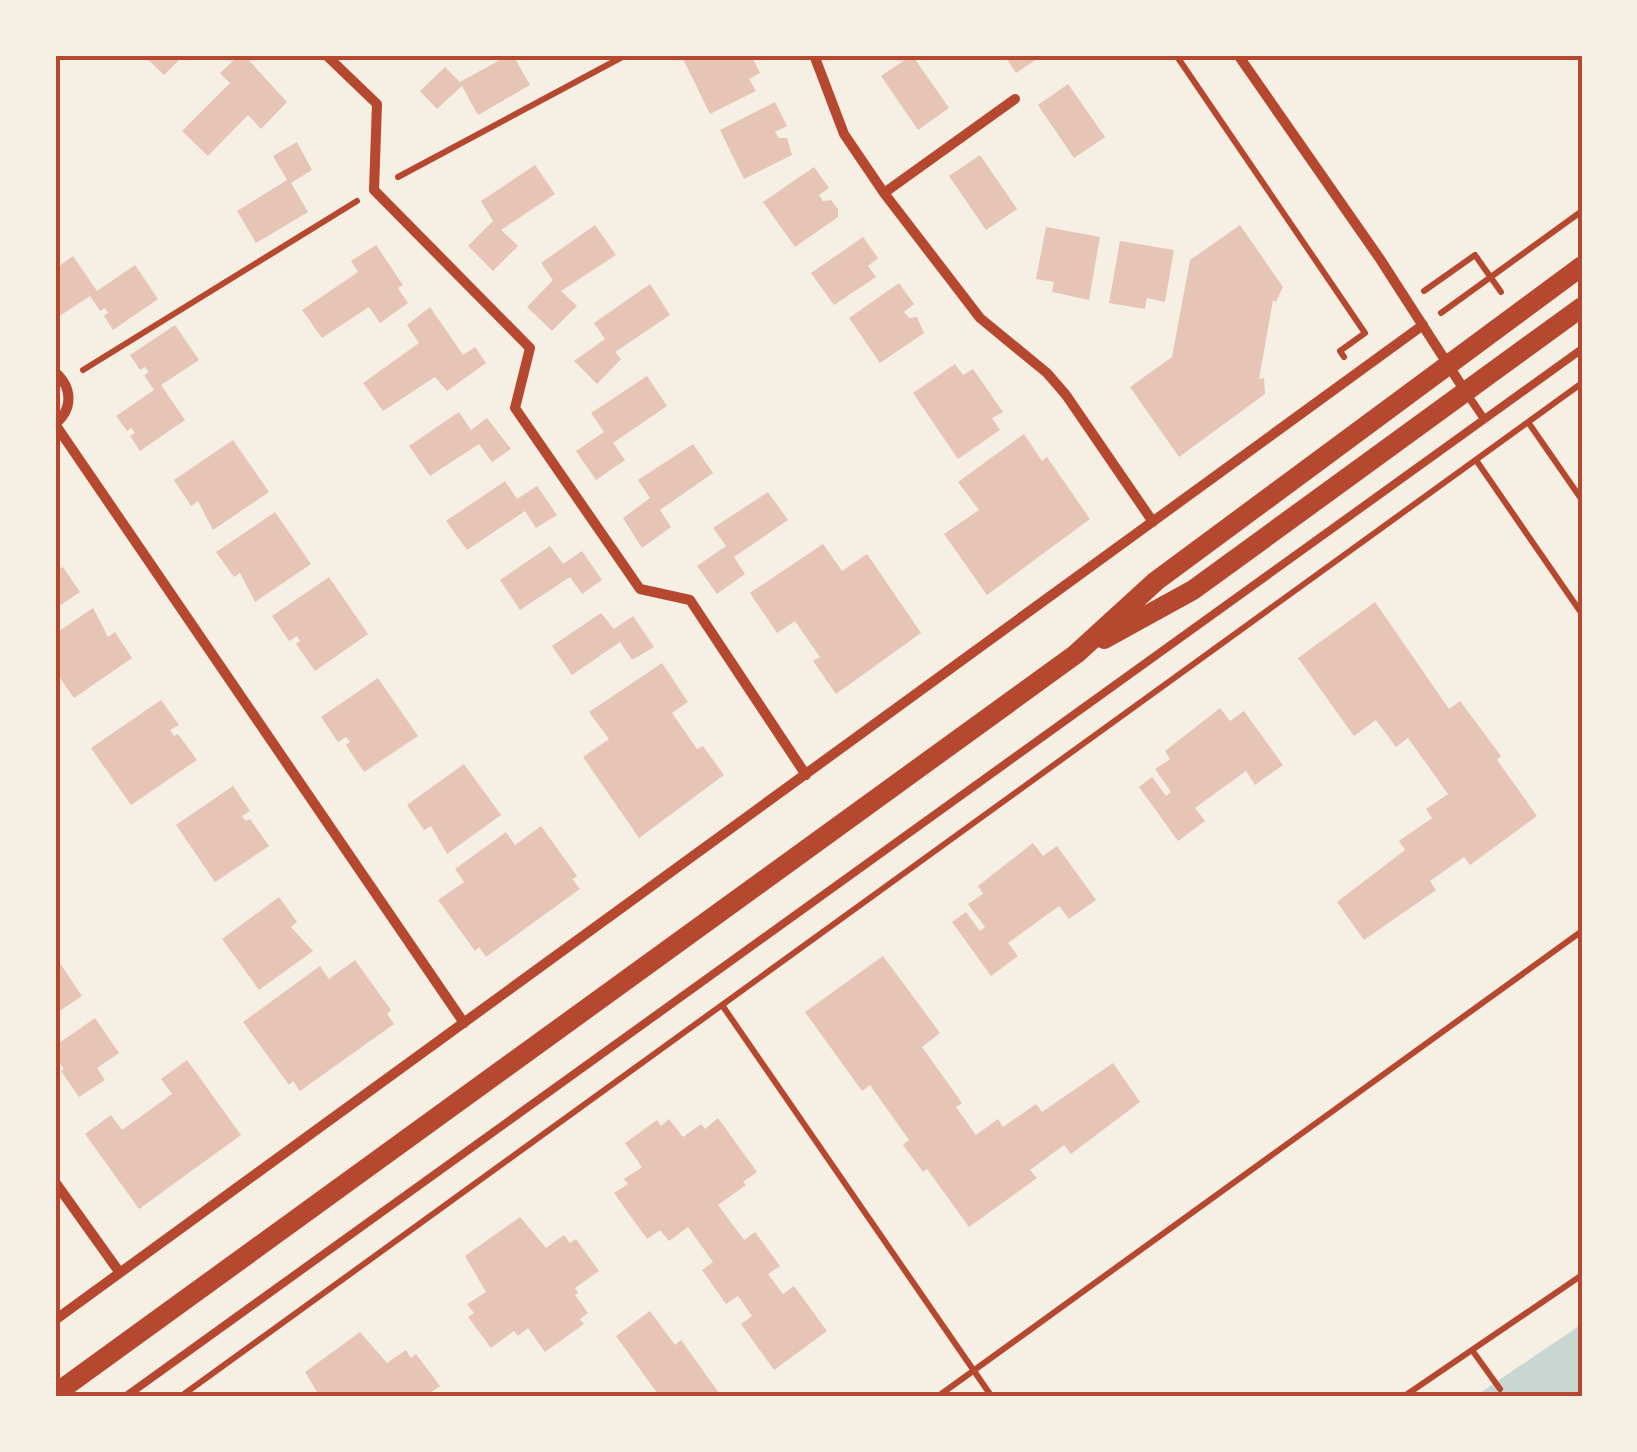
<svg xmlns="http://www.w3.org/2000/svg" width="1637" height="1452" font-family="'Roboto Condensed',sans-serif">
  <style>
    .water { fill: #c9d6d2 }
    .building { fill: #e6c5b7 }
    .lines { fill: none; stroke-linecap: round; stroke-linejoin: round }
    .path { stroke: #b5482f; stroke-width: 6 }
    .service { stroke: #b5482f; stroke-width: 8 }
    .minor { stroke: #b5482f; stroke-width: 10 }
    .secondary { stroke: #b5482f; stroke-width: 20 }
    .neatline { fill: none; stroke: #b5482f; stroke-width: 4 }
  </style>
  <rect width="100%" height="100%" fill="#f6efe4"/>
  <!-- water -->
  <path class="water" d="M1582 1324V1397H1474Z"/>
  <!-- building -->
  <path class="building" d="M143 55H184L164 75Z
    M239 55H244L287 102 261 129 248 115 208 156 182 131 230 83 220 73Z
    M509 55H513L530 85 478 115 462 86 437 109 420 91 445 67 460 82Z
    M681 55H751L760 73 749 79 756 91 710 114Z
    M912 55 949 108 918 130 881 76Z
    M1004 55H1043L1016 73Z
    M1068 84 1105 137 1074 158 1038 105Z
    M775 102 787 126 775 132 779 138H787L792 155 744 179 720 130Z
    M297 142 312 170 291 183 308 212 256 243 237 211 287 180 273 156Z
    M980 155 1017 209 986 230 949 176Z
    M535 165 555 194 501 230 518 246 493 271 468 246 493 221 481 201Z
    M814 167 829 188 819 195 823 201 831 200 838 209V217L795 247 763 202Z
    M595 225 616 255 561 291 577 306 552 331 527 307 553 280 541 263Z
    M1240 225 1283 287 1276 302 1273 300 1259 379 1264 378 1265 394 1179 457 1130 387 1172 357 1190 260Z
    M1046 227 1100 237 1089 300 1052 292 1054 282 1036 279Z
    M863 237 878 258 868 266 876 277 834 305 811 273Z
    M1120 241 1174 250 1165 302 1147 298 1145 309 1109 303Z
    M376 245 403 285 398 288 408 303 380 323 369 307 322 338 302 310 358 272 351 261Z
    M73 256 97 291 135 265 158 299 113 330 104 316 108 313 105 308 100 311 90 296 55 319V269Z
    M899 283 914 304 904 312 909 318 917 317 924 333 880 363 849 318Z
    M650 284 670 315 615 352 621 359 597 384 574 361 605 339 594 323Z
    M430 307 463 355 475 347 486 363 447 391 435 377 383 411 363 383 419 343 407 325Z
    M175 325 199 360 161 385 185 420 140 451 130 436 135 433 131 428 127 431 116 416 154 390 144 375 149 372 145 367 140 370 130 355Z
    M955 364 963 375 973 369 1003 412 992 418 1000 430 958 459 913 393Z
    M647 376 667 406 613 443 625 460 596 480 576 451 604 432 591 413Z
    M459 412 471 430 487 418 511 449 492 462 479 444 430 476 409 446Z
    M1024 434 1042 461 1047 457 1090 519 987 595 944 534 979 510 958 482Z
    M233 440 269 492 213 530 198 501 191 506 174 480Z
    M693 444 713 473 660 510 671 527 642 548 623 518 650 498 638 480Z
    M505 481 517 499 537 486 557 515 536 528 525 511 467 550 446 521Z
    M768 492 788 520 734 557 745 574 717 594 697 566 726 546 713 528Z
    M275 512 311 564 255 602 240 573 234 577 216 552Z
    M823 544 842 571 867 554 921 633 836 694 813 661 820 657 795 621 777 633 750 593Z
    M550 546 563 564 582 551 602 580 582 594 570 577 520 610 500 580Z
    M63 567 80 592 55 609V572Z
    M329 577 368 634 315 671 296 644 300 641 297 636 289 641 272 616Z
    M1375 602 1449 709 1460 701 1501 756 1497 760 1537 816 1470 865 1464 857 1430 881 1436 890 1364 940 1337 902 1405 850 1399 841 1432 818 1426 809 1448 794 1408 738 1396 747 1376 720 1354 736 1298 658Z
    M93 608 108 637 115 632 132 658 74 698 55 671V634Z
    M601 613 614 629 633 616 654 647 632 660 620 642 572 675 552 646Z
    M662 663 688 702 672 713 697 749 703 746 724 775 639 838 583 757 609 739 589 712Z
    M378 678 418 736 364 772 346 745 350 742 346 737 338 742 321 717Z
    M161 700 179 725 170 730 174 736 178 734 197 760 131 805 91 748Z
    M1220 708 1230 721 1244 711 1283 765 1255 785 1246 771 1195 808 1205 821 1178 841 1139 787 1152 777 1166 796 1171 792 1155 769 1170 759 1165 751Z
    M464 764 501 815 447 854 431 826 424 830 407 805Z
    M233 786 250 811 242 816 246 821 250 819 269 846 215 882 176 825Z
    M541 826 577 876 572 879 580 889 486 957 479 947 475 951 438 900 464 882 455 869 506 832 515 845Z
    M1033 843 1043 856 1057 846 1096 900 1069 919 1059 906 1008 943 1018 956 991 976 952 922 966 912 980 931 985 927 968 904 983 894 978 886Z
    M279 897 297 922 291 927 313 951 259 990 222 939Z
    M55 956 82 996 55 1014Z
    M883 956 940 1033 922 1047 962 1103 956 1107 976 1135 998 1119 1003 1127 1036 1104 1042 1112 1113 1063 1140 1102 1071 1154 1064 1145 1030 1170 1037 1178 969 1227 927 1169 923 1172 903 1145 909 1140 870 1085 862 1091 805 1012Z
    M355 960 391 1010 387 1014 394 1024 300 1091 293 1081 289 1085 243 1022 320 966 329 979Z
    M95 1018 119 1053 97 1068 105 1080 79 1097 61 1071 64 1069 55 1056V1046Z
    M187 1060 241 1135 139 1209 85 1134 111 1115 122 1130 172 1094 161 1079Z
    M718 1118 757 1172 743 1182 746 1185 718 1205 744 1240 755 1232 780 1266 768 1274 783 1294 794 1286 827 1331 774 1370 741 1324 752 1316 738 1296 726 1304 702 1270 713 1262 688 1227 669 1241 660 1230 647 1239 614 1193 628 1184 624 1179 642 1167 625 1143 657 1120 661 1126 669 1119 683 1137 701 1124 705 1129Z
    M520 1217 546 1248 564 1235 570 1243 576 1239 599 1271 575 1288 578 1293 575 1295 588 1313 580 1319 584 1324 545 1352 528 1328 518 1336 514 1331 491 1348 468 1317 474 1313 467 1304 486 1292 465 1256Z
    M650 1311 675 1345 681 1340 722 1397H660L616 1336Z
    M360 1332 387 1363 406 1350 411 1358 416 1354 440 1386 424 1397H320L305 1372Z"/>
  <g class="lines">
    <!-- path -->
    <path class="path" d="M1176 55 1365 333
      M398 177 626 55
      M1424 291 1475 255 1501 292
      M1441 313 1582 211
      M1344 357 1340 351 1365 333
      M83 370 357 201
      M1528 422 1582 500
      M1476 460 1582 614
      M722 1005 992 1397
      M1472 1350 1500 1389
      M180 1397 1582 383
      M937 1397 1582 931
      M1403 1397 1582 1275"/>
    <!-- service -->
    <path class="service" d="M1467 394 1484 419
      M125 1397 1582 349"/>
    <!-- minor -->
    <path class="minor" d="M326 55 377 104 374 190 530 348 515 408 640 589 690 600 806 775
      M814 55 844 134 884 193 980 318 1047 373 1066 395 1153 522
      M1238 55 1380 259 1465 391
      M884 193 1015 99
      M55 372C73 388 73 409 55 424L464 1023
      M55 1182 120 1273
      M55 1320 1423 325"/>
    <!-- secondary -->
    <path class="secondary" d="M1104 639 1193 590 1582 307
      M55 1394 1076 654 1156 581 1582 266"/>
  </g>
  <!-- border -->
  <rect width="1637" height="1452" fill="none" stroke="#f6efe4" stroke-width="115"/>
  <rect x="58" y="58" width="1522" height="1336" class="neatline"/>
</svg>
